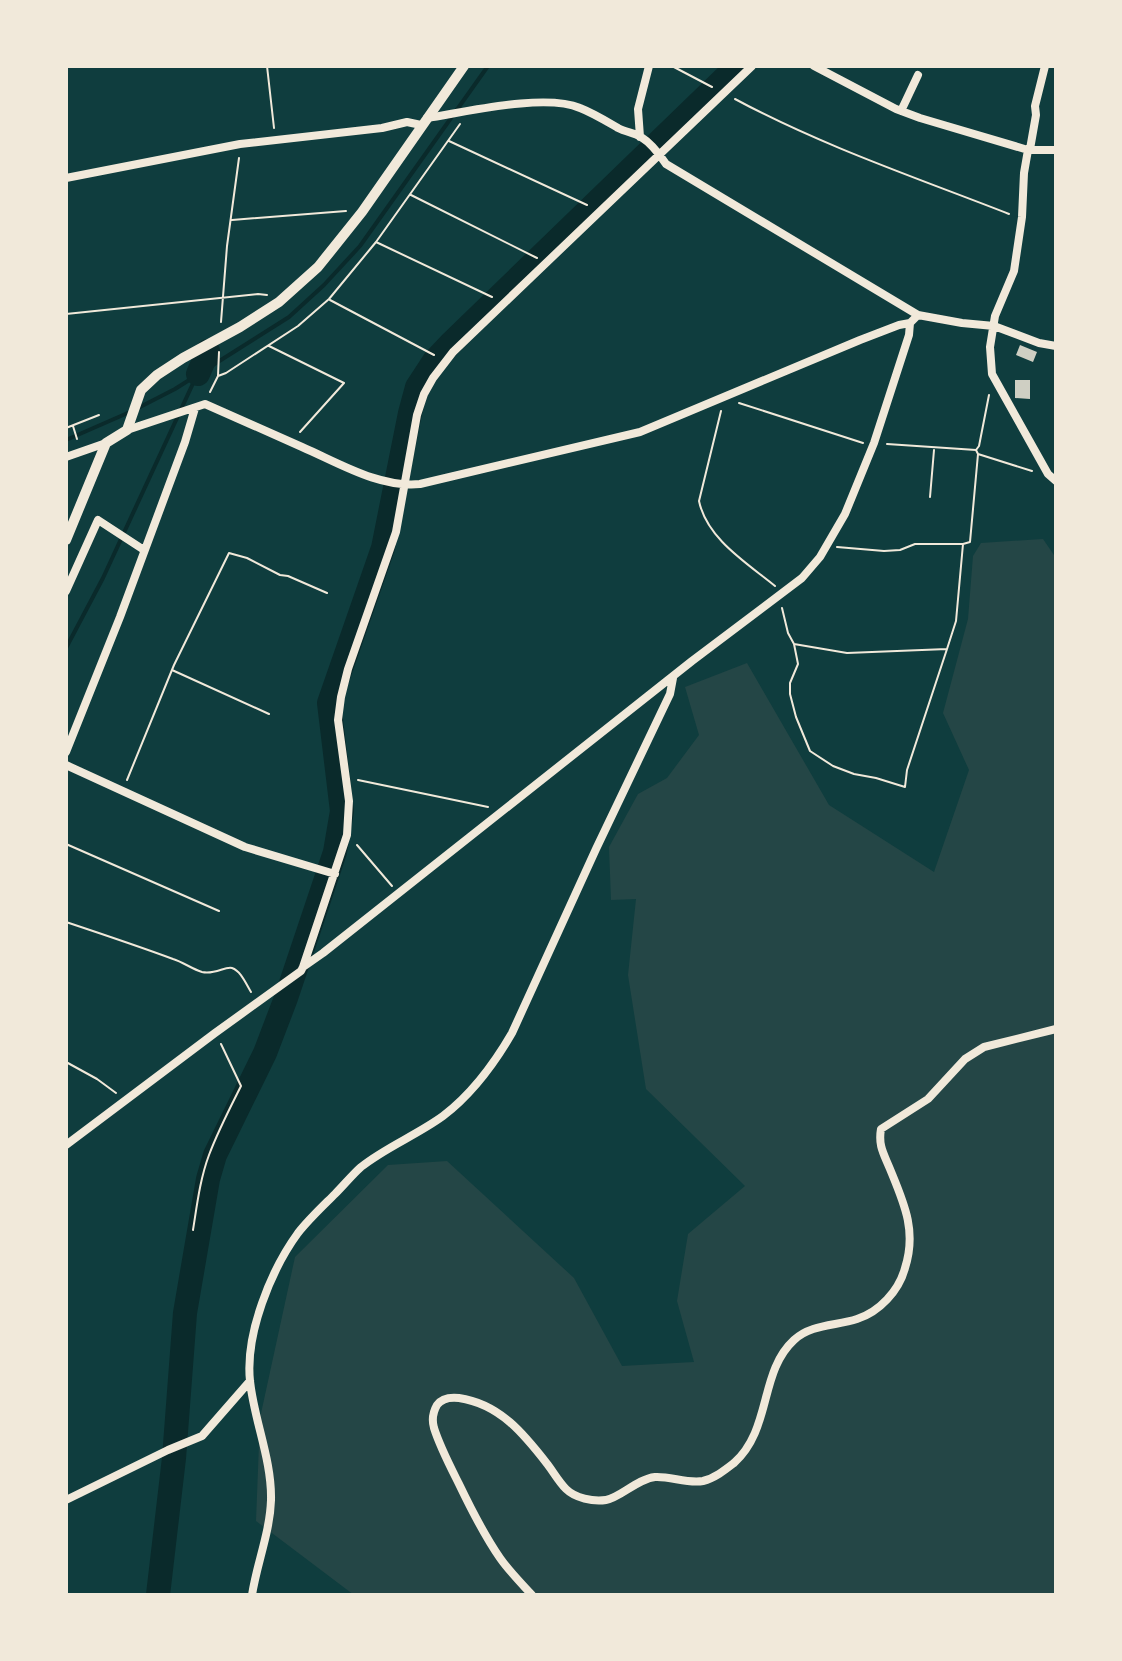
<svg xmlns="http://www.w3.org/2000/svg" width="1122" height="1661" font-family="Arial,sans-serif">
  <style>
    .green { fill: #244646 }
    .lines { fill: none; stroke-linecap: round; stroke-linejoin: round }
    .stream { stroke: #0a2a2b; stroke-width: 4 }
    .river { stroke: #0a2a2b; stroke-width: 24 }
    .building { fill: #cfcfc3 }
    .path { stroke: #f1e9da; stroke-width: 2 }
    .minor { stroke: #f1e9da; stroke-width: 8 }
    .tertiary { stroke: #f1e9da; stroke-width: 10 }
  </style>
  <rect width="100%" height="100%" fill="#0f3d3e"/>
  <!-- green -->
  <path class="green" d="M1043 539 1056 558V1595H354L256 1521 260 1418 295 1257 388 1165 447 1161 574 1278 622 1366 694 1362 677 1301 688 1234 745 1186 646 1089 628 975 636 899 611 900 609 847 638 794 667 778 699 735 685 687 747 663 829 805 934 872 969 770 943 713 968 619 973 556 981 543Z"/>
  <g class="lines">
    <!-- stream -->
    <path class="stream" d="M138 408 175 389 289 317 324 285 360 246 488 66
      M66 440 130 412
      M66 648 103 578 208 351"/>
    <!-- river -->
    <path class="river" d="M198 374 208 351
      M158 1595 174 1458 185 1313 208 1179 215 1155 265 1053 286 998 335 852 342 811 329 703 383 548 410 413 417 387 434 361 452 342 737 66"/>
  </g>
  <!-- building -->
  <path class="building" d="M1020 345 1037 352 1033 362 1016 355Z
    M1015 380H1030V399L1015 398Z"/>
  <g class="lines">
    <!-- path -->
    <path class="path" d="M267 66 274 128
      M672 66 712 87
      M735 99C822 146 917 178 1009 214
      M449 141 587 205
      M411 195 537 258
      M232 220 346 211
      M376 242 492 297
      M330 300 434 355
      M66 314 258 294 267 295
      M221 322 227 246 239 158
      M269 346 344 383 300 432
      M218 376 226 373 298 326 329 299 376 242 460 124
      M210 392 218 376 219 352
      M739 403 863 443
      M721 411 699 501C707 539 747 563 775 586
      M73 426 77 439
      M66 428 99 415
      M887 444 976 450 978 454 1032 471
      M976 450 979 446 989 395
      M930 497 934 450
      M837 547 884 551 900 550 915 544H963L970 542 978 454
      M782 608 788 633 794 644 847 653 947 649 956 621 963 544
      M794 644 798 664 790 683V694L796 717 810 751 833 766 854 774 876 778 905 787 907 770 947 649
      M172 670 269 714
      M127 780 174 665 229 553 247 558 280 575 288 576 327 593
      M358 780 488 807
      M66 844 219 911
      M357 845 392 886
      M66 922C102 934 138 946 173 959 183 962 192 969 202 972 215 975 225 966 232 968 241 971 246 984 251 992
      M66 1062 97 1079 116 1093
      M193 1230C197 1205 200 1179 209 1155 218 1131 230 1108 241 1086L221 1044"/>
    <!-- minor -->
    <path class="minor" d="M814 66 896 109 920 118 1028 150H1056
      M901 111 918 75
      M427 118C466 112 545 93 580 108 593 113 606 121 618 128 626 132 634 133 641 137 651 143 660 155 666 164L918 315 962 323 994 326 1039 343 1056 346
      M640 137 638 109 649 66
      M1030 149 1036 115 1035 106 1045 66
      M1028 150 1024 173 1022 217 1014 271 995 316 990 347 992 374 1048 474 1056 481
      M66 178 240 144 382 128 407 122 421 125
      M127 430 205 404C237 418 270 433 302 447 339 463 379 488 420 484L640 432 860 340 899 325 910 323
      M66 457 106 443
      M66 591 98 520 144 550
      M66 752 120 617 185 442 195 408
      M66 765 245 847 335 874
      M303 967 347 835 349 801 338 720 341 697 348 669 396 532 417 415 424 394 433 378 453 352 752 66
      M66 1145 215 1033 301 971 303 967 323 953 692 661 802 578 820 557 845 514 874 443 909 335 910 323 918 315
      M66 1500 168 1450 202 1436 250 1381
      M252 1595C257 1563 270 1532 271 1500 272 1460 254 1420 250 1381 245 1334 271 1270 298 1233 309 1219 323 1206 335 1194 344 1185 352 1175 361 1167 386 1147 417 1135 443 1116 472 1094 494 1064 512 1033L596 849 670 694 673 678
      M532 1595C521 1583 509 1571 500 1558 484 1535 471 1509 459 1484 450 1466 440 1447 434 1428 432 1421 433 1412 437 1405 442 1398 450 1397 459 1398 500 1404 524 1434 548 1465 554 1473 559 1482 566 1489 575 1498 593 1502 606 1500 620 1498 637 1479 655 1477 670 1476 688 1484 703 1481 715 1478 725 1470 734 1463 772 1429 759 1372 794 1340 811 1324 836 1326 857 1319 879 1312 899 1291 905 1268 917 1231 904 1203 890 1169 884 1154 878 1146 881 1129L928 1099 965 1059 984 1047 1056 1029"/>
    <!-- tertiary -->
    <path class="tertiary" d="M66 540 106 443 127 430 141 390 157 375 183 358 240 327 279 302 318 267 362 212 464 66"/>
  </g>
  <!-- border -->
  <rect width="1122" height="1661" fill="none" stroke="#f1e9da" stroke-width="136"/>
</svg>
